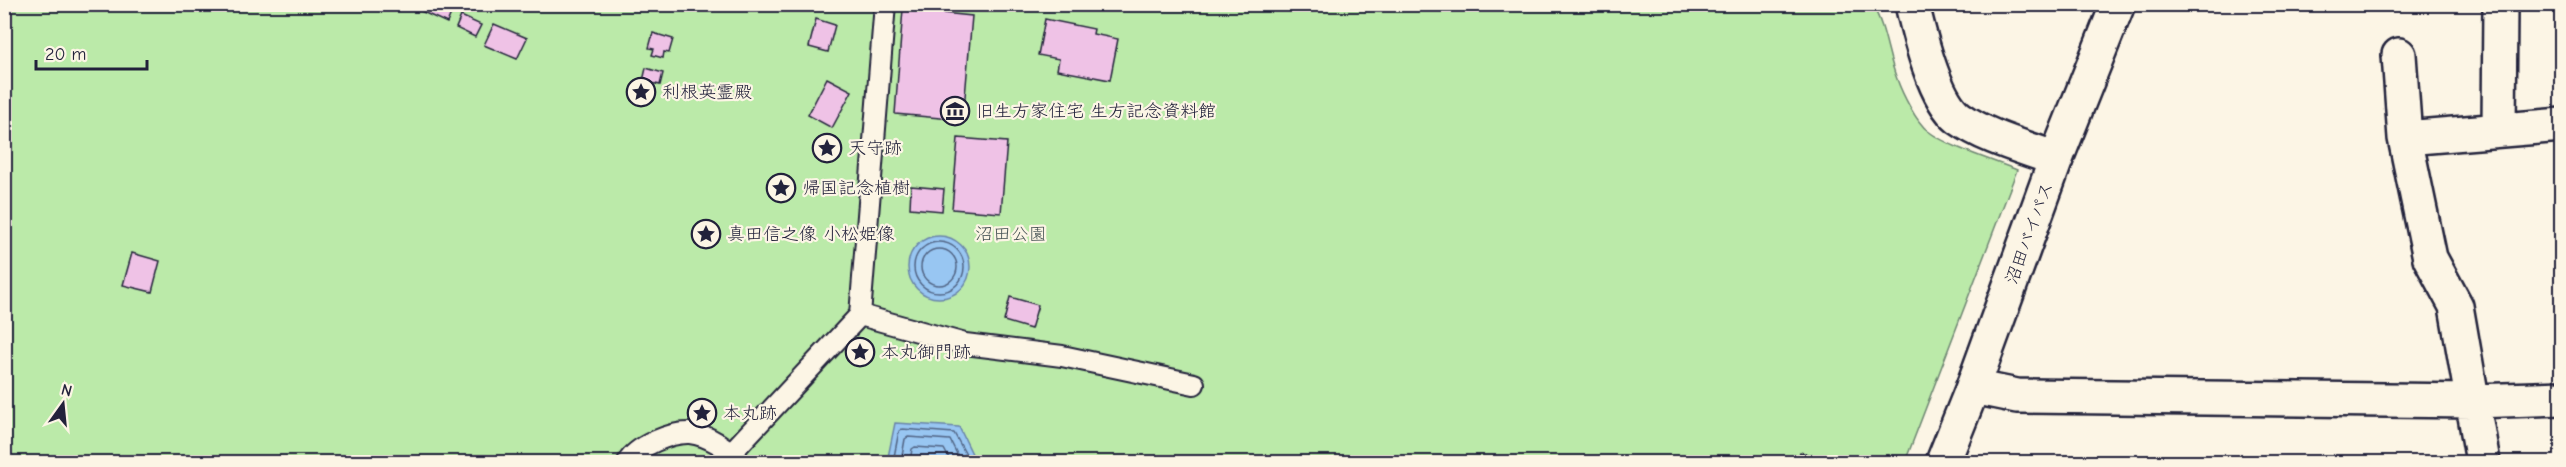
<svg xmlns="http://www.w3.org/2000/svg" width="2566" height="467" font-family="'Comic Neue','Klee One',sans-serif">
  <style>
    .green { fill: #bbeaa9; stroke: #6e8672; stroke-width: 1.5 }
    .water { fill: #98c6f2; stroke: #6984a9; stroke-width: 1.5 }
    .lines { fill: none; stroke-linecap: round; stroke-linejoin: round }
    .shore { stroke: #516484; stroke-width: 1.5 }
    .building { fill: #efc2e6; stroke: #22223b; stroke-width: 1.5 }
    .lane-casing { stroke: #22223b; stroke-width: 24 }
    .street-casing { stroke: #22223b; stroke-width: 38 }
    .secondary-casing { stroke: #22223b; stroke-width: 38 }
    .lane { stroke: #fcf5e5; stroke-width: 20 }
    .street { stroke: #fcf5e5; stroke-width: 33 }
    .secondary { stroke: #fcf5e5; stroke-width: 33 }
    .labels { text-anchor: middle; stroke-width: 4.5; stroke-linejoin: round; paint-order: stroke }
    .poi-label { font-size: 18px; fill: #22223b; stroke: #fcf5e5; text-anchor: start }
    .street-label { font-size: 18px; fill: #22223b; stroke: #fcf5e5 }
    .park-label { font-size: 18px; fill: #485456; stroke: #fcf5e5 }
  </style>
  <rect width="100%" height="100%" fill="#fcf5e5"/>
  <filter id="ink" filterUnits="userSpaceOnUse"><feTurbulence type="fractalNoise" baseFrequency=".0167" numOctaves="2"/><feDisplacementMap in="SourceGraphic" scale="12" xChannelSelector="R" yChannelSelector="G"/><feConvolveMatrix kernelMatrix="1 2 1 2 8 2 1 2 1" color-interpolation-filters="sRGB"/></filter>
  <g filter="url(#ink)">
    <!-- green -->
    <path class="green" d="M4 5H1872C1886 27 1887 54 1897 79 1902 93 1916 122 1928 131 1948 147 1992 160 2017 170L1905 462H5Z"/>
    <!-- water -->
    <path class="water" d="M908 267a31 31 0 1 1 62 0a31 31 0 1 1-62 0Z
      M895 423 959 427 976 462H887Z"/>
    <g class="lines">
      <!-- shore -->
      <path class="shore" d="M914 267a25 25 0 1 1 50 0a25 25 0 1 1-50 0Z
        M921 267a18 18 0 1 1 36 0a18 18 0 1 1-36 0Z
        M893 462 899 431 902 429 954 433 970 462
        M901 462 905 439 908 437 950 440 961 462
        M910 462 912 449 915 447 944 449 951 462"/>
    </g>
    <!-- building -->
    <path class="building" d="M413 4H438L452 11 447 23 412 7Z
      M903 9 972 16 963 120 895 114Z
      M461 16 481 25 475 37 456 28Z
      M816 19 835 25 828 52 809 47Z
      M1045 19 1094 29 1093 34 1118 39 1110 80 1057 70 1059 59 1038 55Z
      M494 24 527 38 517 59 484 45Z
      M653 33 673 39 669 53 664 52 663 58 652 55 654 49 649 48Z
      M646 68 663 73 660 85 643 81Z
      M827 78 852 91 832 128 808 115Z
      M958 138 1007 142 1001 213 952 209Z
      M911 186 944 189 942 211 910 208Z
      M132 253 160 261 152 292 123 285Z
      M1010 297 1038 305 1031 329 1004 321Z
      M1800 452 1832 462H1797Z"/>
    <g class="lines">
      <!-- lane casing -->
      <g class="lane-casing">
        <path id="lane" d="M860 315 965 344 1062 356 1194 384
          M731 453 860 315 885 4
          M628 462C637 446 671 432 690 433 707 435 730 448 737 462"/>
      </g>
      <!-- street casing -->
      <g class="street-casing">
        <path id="street" d="M1912 4C1919 34 1934 99 1959 118 1987 138 2024 147 2056 159
          M2399 55 2405 138 2430 258 2456 306 2483 462
          M2499 130 2500 4
          M2405 138 2562 125
          M1973 387 2017 396 2473 401 2562 398"/>
      </g>
      <!-- secondary casing -->
      <g class="secondary-casing">
        <path id="secondary" d="M1943 462 1973 387 2056 159 2118 4"/>
      </g>
      <!-- lane -->
      <use href="#lane" class="lane"/>
      <!-- street -->
      <use href="#street" class="street"/>
      <!-- secondary -->
      <use href="#secondary" class="secondary"/>
    </g>
  </g>
  <!-- icons -->
  <defs>
    <g id="sight-ring" transform="scale(1.5)"><circle r="9.5" fill="#fcf5e5" stroke="#22223b" stroke-width="1.5"/><path d="M0-6L1.8-2.2L6-1.7L2.9 1.2L3.7 5.4L0 3.3L-3.7 5.4L-2.9 1.2L-6-1.7L-1.8-2.2Z" fill="#22223b"/></g>
    <g id="museum-ring" transform="scale(1.5)"><circle r="9.5" fill="#fcf5e5" stroke="#22223b" stroke-width="1.5"/><path d="M0-6L6-3V-2H-6V-3ZM-5-1h2V3h-2ZM-1-1h2V3h-2ZM3-1h2V3H3ZM-6 4H6V6H-6Z" fill="#22223b"/></g>
  </defs>
  <g fill-rule="evenodd">
    <use href="#sight-ring" x="641" y="92"/>
    <use href="#museum-ring" x="955" y="111"/>
    <use href="#sight-ring" x="827" y="148"/>
    <use href="#sight-ring" x="781" y="188"/>
    <use href="#sight-ring" x="706" y="234"/>
    <use href="#sight-ring" x="860" y="352"/>
    <use href="#sight-ring" x="702" y="413"/>
  </g>
  <g class="labels">
    <!-- poi labels -->
    <g class="poi-label">
      <text x="662" y="98">利根英霊殿</text>
      <text x="976" y="117">旧生方家住宅 生方記念資料館</text>
      <text x="848" y="154">天守跡</text>
      <text x="802" y="194">帰国記念植樹</text>
      <text x="727" y="240">真田信之像 小松姫像</text>
      <text x="881" y="358">本丸御門跡</text>
      <text x="723" y="419">本丸跡</text>
    </g>
    <!-- street labels -->
    <g class="street-label">
      <text transform="translate(2029 233) rotate(-70)" y="6">沼田バイパス</text>
    </g>
    <!-- park labels -->
    <g class="park-label">
      <text x="1011" y="240">沼田公園</text>
    </g>
  </g>
  <!-- margin -->
  <rect width="2566" height="467" fill="none" stroke="#fcf5e5" stroke-width="24"/>
  <rect x="12" y="12" width="2542" height="443" fill="none" stroke="#22223b" stroke-width="2" filter="url(#ink)"/>
  <!-- north arrow -->
  <g transform="translate(63 404) rotate(15)" stroke="#fcf5e5" stroke-width="4.5" paint-order="stroke">
  <path d="M0-4.5L10 22L0 15L-10 22Z" fill="#22223b"/>
  <text y="-9" font-size="16" font-weight="bold" text-anchor="middle" fill="#22223b">N</text>
  </g>
  <!-- scale -->
  <path d="M36 60v9h111v-9" fill="none" stroke="#22223b" stroke-width="3"/>
  <text x="45" y="60" font-size="18" fill="#22223b" stroke="#fcf5e5" stroke-width="4.5" paint-order="stroke">20 m</text>
</svg>
